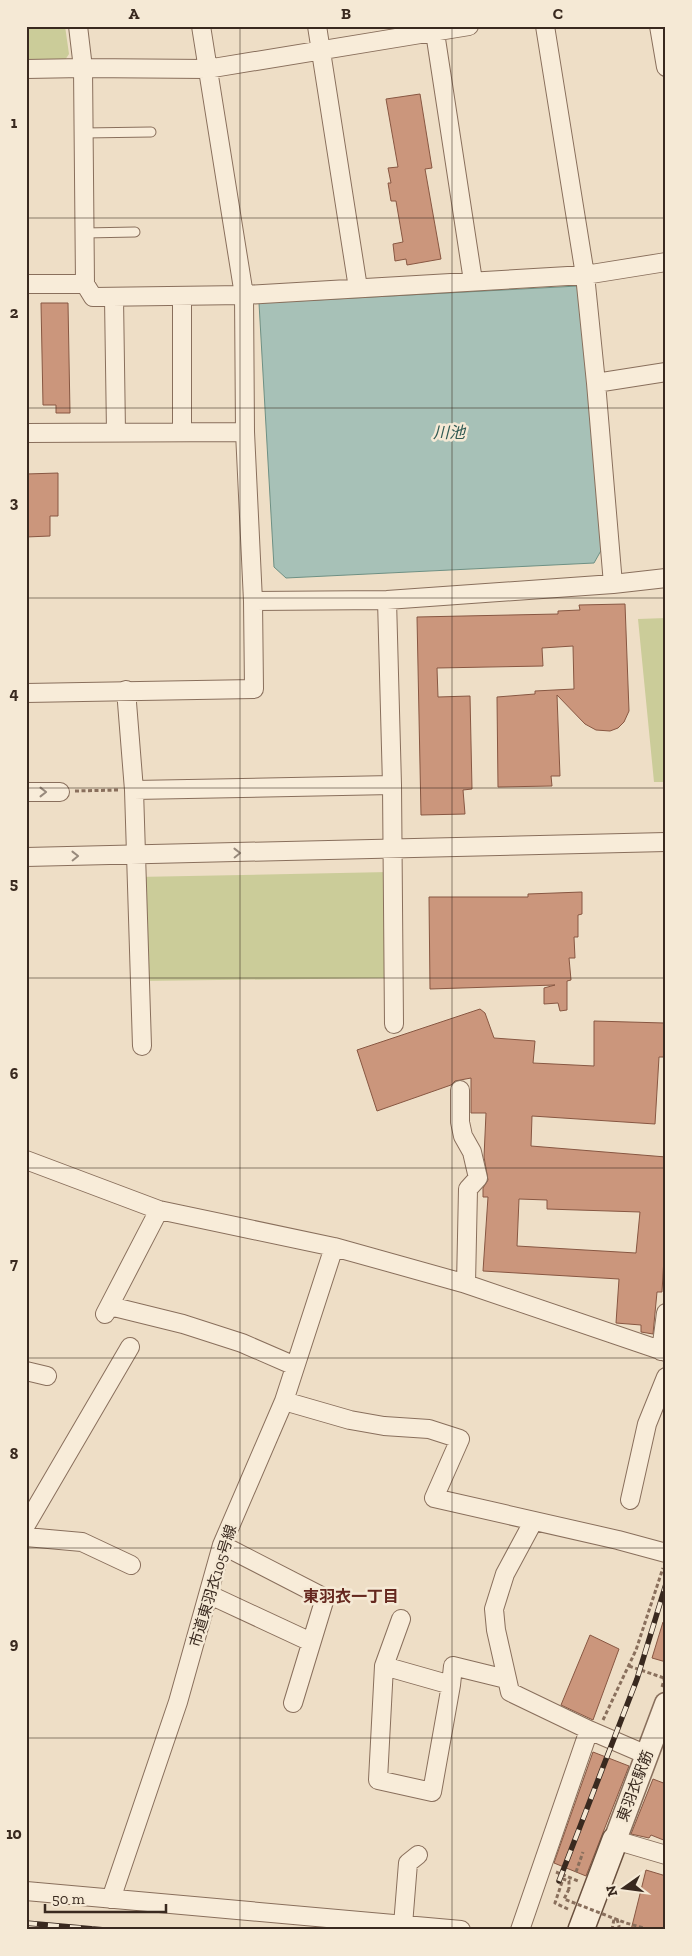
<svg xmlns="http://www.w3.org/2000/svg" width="692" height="1956" font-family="'Zilla Slab','Noto Sans JP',serif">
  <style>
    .green { fill: #cbcc99 }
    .water { fill: #a7c1b7; stroke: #6e9084 }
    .building { fill: #cb967c; stroke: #885742; fill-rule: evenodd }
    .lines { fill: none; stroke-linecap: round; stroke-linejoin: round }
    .service-casing { stroke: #896f5c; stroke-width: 11 }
    .minor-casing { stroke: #896f5c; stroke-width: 20 }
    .tertiary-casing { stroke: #896f5c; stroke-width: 25 }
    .secondary-casing { stroke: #6b513f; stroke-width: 28 }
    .path { stroke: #896f5c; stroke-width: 3; stroke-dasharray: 4 2.5; stroke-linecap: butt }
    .service { stroke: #f8ecd9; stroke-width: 9 }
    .minor { stroke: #f8ecd9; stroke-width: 18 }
    .tertiary { stroke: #f8ecd9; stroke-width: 22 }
    .secondary { stroke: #f8ecd9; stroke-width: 25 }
    .rail-casing { stroke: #39291f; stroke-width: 5.5 }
    .rail { stroke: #f5e9d5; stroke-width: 4; stroke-dasharray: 11; stroke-linecap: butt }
    .path-bridge { stroke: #896f5c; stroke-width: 3; stroke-dasharray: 4 2.5; stroke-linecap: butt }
    .oneway { stroke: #988a7c }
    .grid { fill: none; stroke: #39291f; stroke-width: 1; stroke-opacity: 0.55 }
    .labels { text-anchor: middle; stroke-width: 5; stroke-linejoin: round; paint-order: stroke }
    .street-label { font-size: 15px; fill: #39291f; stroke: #f5e9d5 }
    .water-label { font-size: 16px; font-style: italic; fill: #2f5952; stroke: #f5e9d5 }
    .neighbourhood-label { font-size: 16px; font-weight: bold; fill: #65281f; stroke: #f5e9d5 }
    .neatline { fill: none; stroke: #39291f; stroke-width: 2 }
    .grid-label { font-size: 16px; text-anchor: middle; font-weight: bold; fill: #39291f }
  </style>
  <rect width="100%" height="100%" fill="#eedec6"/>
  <!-- green -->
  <path class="green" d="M26 26H65L69 54 65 60H26Z
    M666 618V782H654L638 619Z
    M389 872 390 978 140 981 136 877Z"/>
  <!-- water -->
  <path class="water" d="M578 286 603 547 594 563 286 578 274 567 259 303Z"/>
  <!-- building -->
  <path class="building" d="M420 94 432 168 425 169 441 259 407 265 406 259 395 261 393 244 403 242 396 201H391L388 183H391L388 168 398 167 386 99Z
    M41 303H68L70 413H56V405H43Z
    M58 473V516H50V536L26 537V474Z
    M625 604 629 711 624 722 618 728 610 731 596 730 585 724 557 695 560 776H551L552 786 498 787 497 697 535 694V691L574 689 573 646 542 648 543 666 437 668 438 697 470 696 472 789 463 790 465 814 421 815 417 617 558 614V611L580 610 579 605Z
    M582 892V914L578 915V937H574L575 958H569L571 980 567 981V1010L560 1011 558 1003 544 1004V988L555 985 430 989 429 897H528V894Z
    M480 1009 485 1013 494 1038 535 1041 533 1063 594 1066V1021L664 1023V1057H659L655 1124 532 1116 531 1146 666 1157V1224L662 1292H657L653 1334 641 1332V1325L616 1323 619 1279 483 1271 488 1197H483V1188L488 1180 484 1157 486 1113H471V1078L455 1081 451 1085 377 1111 357 1050ZM519 1199 547 1200V1209L640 1212 636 1253 517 1246Z
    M663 1622 666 1623V1662L652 1658Z
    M590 1635 619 1649 593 1720 561 1705Z
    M593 1752 629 1766 586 1876 554 1863Z
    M653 1779 666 1784V1841L651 1835 649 1838 631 1834Z
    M646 1870 666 1876V1930H631Z"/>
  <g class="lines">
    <!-- service casing -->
    <g class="service-casing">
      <path id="service" d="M84 133 151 132
        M85 233 135 232"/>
    </g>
    <!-- minor casing -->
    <g class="minor-casing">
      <path id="minor" d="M78 26 83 68 85 284 93 297 244 295 585 275 666 262
        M317 26 358 288
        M434 26 473 281
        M545 26 585 275 596 383 613 584
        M659 26 666 67
        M26 69 83 68 207 69 469 26
        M26 284H85
        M182 297V432
        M114 298 116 432
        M596 383 666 372
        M26 433 245 432
        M387 600 392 785 394 1024
        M253 601 387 600 613 584 666 578
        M126 690 134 790 142 1046
        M26 693 254 689 253 601 245 432 244 295 201 26
        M134 790 392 785
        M26 792H60
        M26 857 666 842
        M460 1090V1122L463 1136 472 1152 478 1178 468 1189 466 1284
        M26 1160 159 1210 334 1247 463 1283 666 1352
        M110 1306 183 1324 242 1343 295 1366
        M105 1314 159 1210
        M661 1351 666 1313
        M26 1371 47 1376
        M284 1401 350 1420 384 1426 429 1429 460 1439 434 1498 618 1540 666 1553
        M630 1500 647 1424 666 1377
        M26 1525 130 1347
        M26 1537 82 1542 131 1565
        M222 1545 325 1598 293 1703
        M210 1595 311 1642
        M401 1619 384 1666 378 1780 432 1792 451 1685 453 1666 506 1679
        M384 1666 451 1685
        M589 1730 647 1755
        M615 1840 666 1855
        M26 1891 461 1930
        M111 1899 178 1702 222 1545 284 1401 334 1247
        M403 1925 408 1863 418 1855
        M520 1930 589 1730 510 1692 496 1630 494 1609 505 1574 533 1522"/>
    </g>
    <!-- tertiary casing -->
    <g class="tertiary-casing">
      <path id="tertiary" d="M615 1840 666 1704"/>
    </g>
    <!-- secondary casing -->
    <g class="secondary-casing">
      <path id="secondary" d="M581 1930 615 1840"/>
    </g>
    <!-- path -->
    <path class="path" d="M75 791 119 790
      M629 1666 664 1678
      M662 1687 666 1673
      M603 1720 636 1650 663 1568
      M556 1872 578 1881
      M576 1872 583 1852
      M568 1909 555 1903 563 1879 569 1881V1889
      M617 1919 619 1926 618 1930
      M612 1930 614 1919"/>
    <!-- service -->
    <use href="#service" class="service"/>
    <!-- minor -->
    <use href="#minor" class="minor"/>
    <!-- tertiary -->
    <use href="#tertiary" class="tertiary"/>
    <!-- secondary -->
    <use href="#secondary" class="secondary"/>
    <!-- rail casing -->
    <g class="rail-casing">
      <path id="rail" d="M559 1881 637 1679 666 1584
        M26 1923 105 1930"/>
    </g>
    <!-- rail -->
    <use href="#rail" class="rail"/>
    <!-- path-bridge -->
    <path class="path-bridge" d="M569 1889 564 1899 626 1923 651 1930"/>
  </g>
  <!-- one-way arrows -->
  <defs><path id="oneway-chevron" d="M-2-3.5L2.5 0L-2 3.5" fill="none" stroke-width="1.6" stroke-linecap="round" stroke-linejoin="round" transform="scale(1.25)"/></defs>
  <g class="oneway">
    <use href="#oneway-chevron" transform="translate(43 792)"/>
    <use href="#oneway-chevron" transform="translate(237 853) rotate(-1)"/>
    <use href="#oneway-chevron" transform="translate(75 856) rotate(-1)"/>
  </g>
  <!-- grid -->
  <path class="grid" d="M240 26V1930M452 26V1930M26 218H666M26 408H666M26 598H666M26 788H666M26 978H666M26 1168H666M26 1358H666M26 1548H666M26 1738H666"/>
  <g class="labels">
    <!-- street labels -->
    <g class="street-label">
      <text transform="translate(213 1586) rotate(-73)" y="5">市道東羽衣105号線</text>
      <text transform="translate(635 1786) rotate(-69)" y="5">東羽衣駅筋</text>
    </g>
    <!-- water labels -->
    <g class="water-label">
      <text x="449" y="438">川池</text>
    </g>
    <!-- neighbourhood labels -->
    <g class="neighbourhood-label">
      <text x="351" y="1602">東羽衣一丁目</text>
    </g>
  </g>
  <!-- border -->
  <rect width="692" height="1956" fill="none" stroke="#f5e9d5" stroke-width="55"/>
  <!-- north arrow -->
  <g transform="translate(624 1888) rotate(256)" stroke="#f5e9d5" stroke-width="4" paint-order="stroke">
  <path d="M0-4L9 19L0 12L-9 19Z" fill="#39291f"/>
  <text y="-8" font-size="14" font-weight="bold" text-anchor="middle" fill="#39291f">N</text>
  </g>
  <!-- scale -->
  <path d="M45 1904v8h121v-8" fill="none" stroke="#39291f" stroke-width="2.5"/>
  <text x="52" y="1904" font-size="15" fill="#39291f" stroke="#f5e9d5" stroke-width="4" paint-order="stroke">50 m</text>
  <rect x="28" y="28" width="636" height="1900" class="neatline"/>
  <g class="grid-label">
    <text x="134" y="19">A</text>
    <text x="346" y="19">B</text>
    <text x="558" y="19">C</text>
    <text x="14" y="128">1</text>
    <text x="14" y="318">2</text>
    <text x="14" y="508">3</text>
    <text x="14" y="699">4</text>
    <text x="14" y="889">5</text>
    <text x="14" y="1079">6</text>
    <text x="14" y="1269">7</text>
    <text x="14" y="1459">8</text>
    <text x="14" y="1649">9</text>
    <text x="14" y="1839">10</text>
  </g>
</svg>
